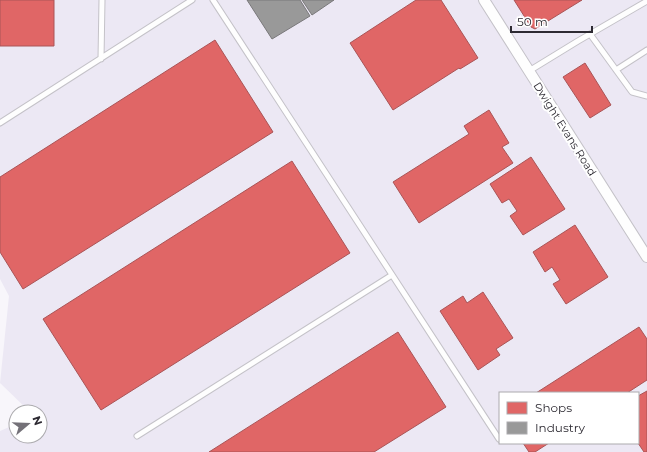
<svg xmlns="http://www.w3.org/2000/svg" width="647" height="452" font-family="Montserrat,sans-serif">
  <style>
    .built { fill: #ece8f4; fill-rule: evenodd }
    .shops { fill: #e06666; stroke: #aa5456 }
    .industry { fill: #999; stroke: #79787a }
    .lines { fill: none; stroke-linecap: round; stroke-linejoin: round }
    .service-casing { stroke: #c4c2c8; stroke-width: 7 }
    .minor-casing { stroke: #c4c2c8; stroke-width: 12 }
    .service { stroke: #fefefe; stroke-width: 5 }
    .minor { stroke: #fefefe; stroke-width: 10 }
    .labels { text-anchor: middle; stroke-width: 4; stroke-linejoin: round; paint-order: stroke }
    .street-label { font-size: 11px; fill: #2d2a32; stroke: #fff }
  </style>
  <rect width="100%" height="100%" fill="#f8f6fb"/>
  <!-- built -->
  <path class="built" d="M0 0H647V452H0V431L16 424V436H40V412H30L0 383 9 296 0 279ZM500 393H638V443H500Z"/>
  <!-- shops -->
  <path class="shops" d="M0 0H54V46H0Z
    M416 0H441L478 58 460 69 459 68 393 110 350 43Z
    M514 0H582L535 29 531 27Z
    M215 40 273 132 23 289 0 252V177Z
    M585 63 611 105 590 118 563 77Z
    M489 110 509 143 502 147 513 163 419 223 393 182 469 134 464 126Z
    M531 157 565 209 523 235 510 216 517 211 509 199 502 203 490 184Z
    M292 161 350 253 101 410 43 319Z
    M575 225 608 277 566 304 553 284 560 280 552 267 545 272 533 252Z
    M483 292 513 338 496 349 500 355 478 370 440 311 463 296 467 303Z
    M639 327 647 339V380L627 393H536Z
    M398 332 446 407 374 452H209Z
    M647 391V452H644L638 443V396Z
    M523 443H549L535 452H529Z"/>
  <!-- industry -->
  <path class="industry" d="M247 0H300L310 16 272 39Z
    M302 0H334L312 15Z"/>
  <g class="lines">
    <!-- service casing -->
    <g class="service-casing">
      <path id="service" d="M213 0 499 439
        M590 34 632 92 647 96
        M101 59 102 0
        M616 70 647 50
        M529 71 578 41 647 1
        M0 123 192 0
        M137 436 392 275"/>
    </g>
    <!-- minor casing -->
    <g class="minor-casing">
      <path id="minor" d="M484 0 647 257"/>
    </g>
    <!-- service -->
    <use href="#service" class="service"/>
    <!-- minor -->
    <use href="#minor" class="minor"/>
  </g>
  <g class="labels">
    <!-- street labels -->
    <g class="street-label">
      <text transform="translate(565 129) rotate(58)" y="4">Dwight Evans Road</text>
    </g>
  </g>
  <!-- legend -->
  <rect x="499" y="392" width="140" height="52" fill="#ffffff" stroke="#abaaad"/>
  <rect x="507" y="402" width="20" height="12" fill="#e06666" stroke="#abaaad"/>
  <text x="535" y="412" font-size="12" fill="#2d2a32">Shops</text>
  <rect x="507" y="422" width="20" height="12" fill="#999999" stroke="#abaaad"/>
  <text x="535" y="432" font-size="12" fill="#2d2a32">Industry</text>
  <!-- north arrow -->
  <g transform="translate(28 424) rotate(71)"><circle r="19" fill="#ffffff" stroke="#abaaad"/>
  <path d="M0-3L7 15L0 10L-7 15Z" fill="#747178"/>
  <text y="-6" font-size="11" font-weight="bold" text-anchor="middle" fill="#2d2a32">N</text>
  </g>
  <!-- scale -->
  <path d="M511 26v6h81v-6" fill="none" stroke="#2d2a32" stroke-width="2"/>
  <text x="517" y="26" font-size="12" fill="#2d2a32" stroke="#ffffff" stroke-width="3" paint-order="stroke">50 m</text>
</svg>
